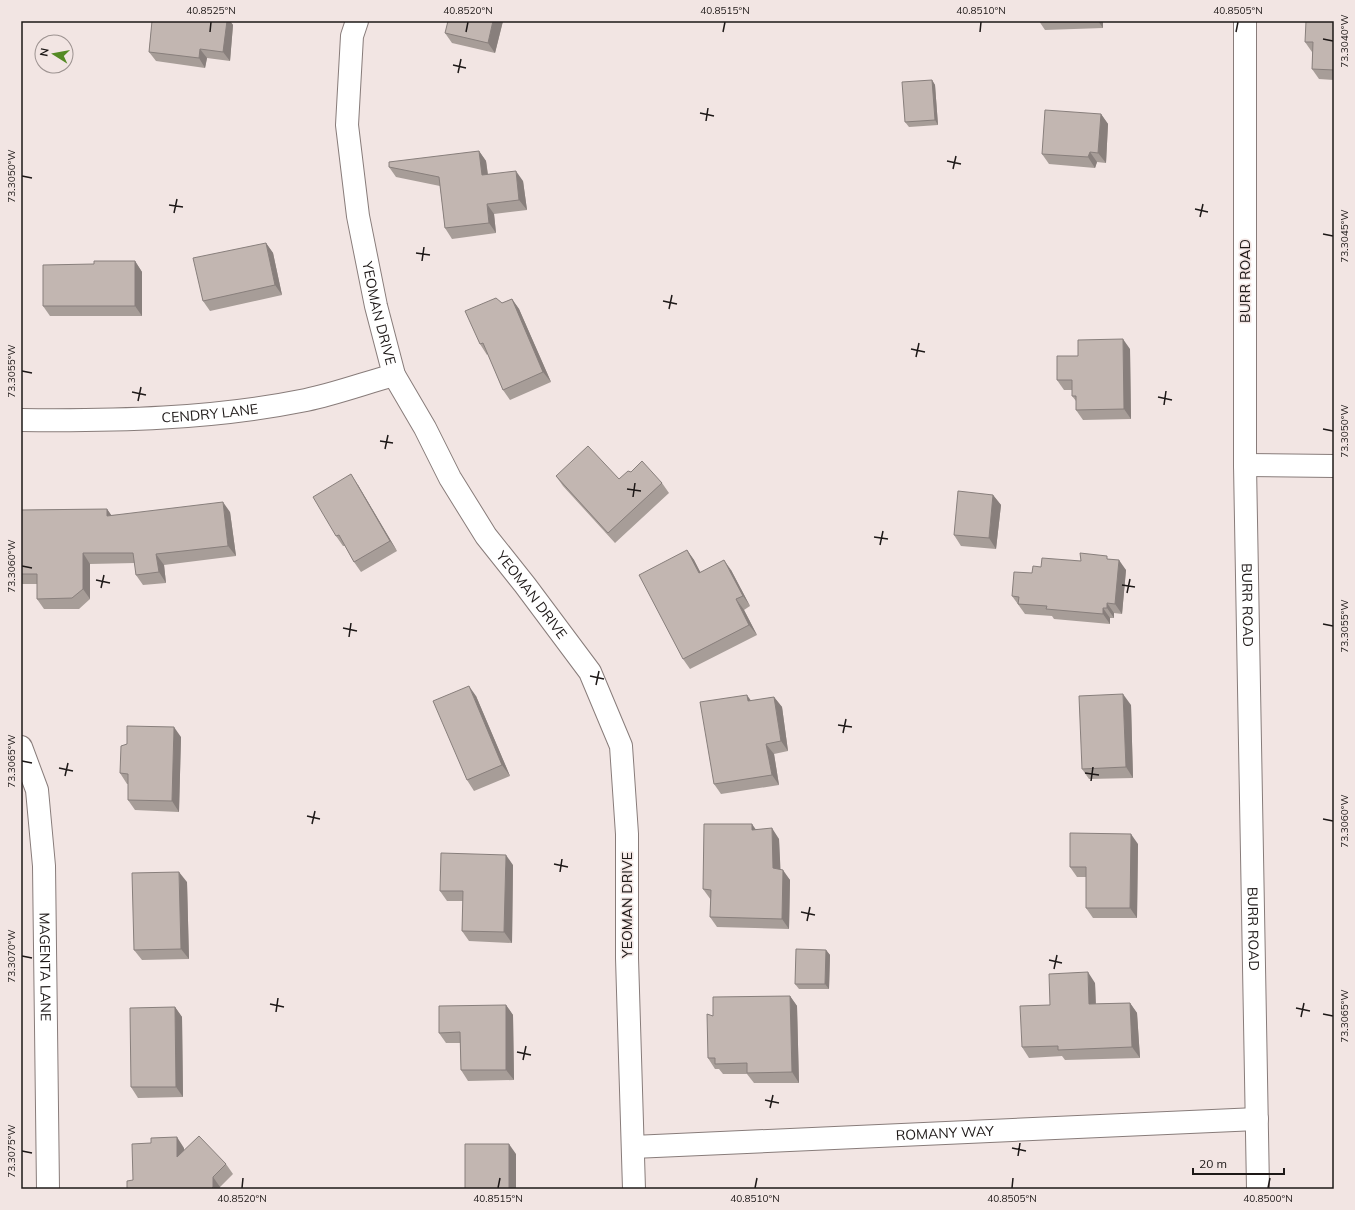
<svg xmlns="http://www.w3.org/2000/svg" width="1355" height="1210" font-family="Mulish,sans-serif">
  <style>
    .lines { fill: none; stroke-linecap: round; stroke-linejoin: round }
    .street-casing { stroke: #887c7a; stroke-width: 24 }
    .secondary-casing { stroke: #887c7a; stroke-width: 24 }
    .street { stroke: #fff; stroke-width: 22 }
    .secondary { stroke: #fff; stroke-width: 22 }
    .wall { fill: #a79d98 }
    .shaded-wall { fill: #887f7c }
    .building { fill: #c2b6b1; stroke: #887f7c }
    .ticks { fill: none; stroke: #1d1817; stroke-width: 1.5 }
    .labels { text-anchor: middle; stroke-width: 3; stroke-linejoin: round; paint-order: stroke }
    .street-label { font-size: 14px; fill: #1d1817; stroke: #f2e5e3 }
    .neatline { fill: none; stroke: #1d1817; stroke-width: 1.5 }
    .ticks-label { font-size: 10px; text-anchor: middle; fill: #1d1817 }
  </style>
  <rect width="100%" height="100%" fill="#f2e5e3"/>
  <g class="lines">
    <!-- street casing -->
    <g class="street-casing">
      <g id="street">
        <path id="s1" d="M357 21 352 36 347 125 358 216 376 306 394 375 425 428 450 478 486 536 525 585 590 672 621 746 627 834V958L634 1189"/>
        <path id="s2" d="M21 420C116 421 212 419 306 400 335 394 365 383 394 375"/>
        <path d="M1245 465 1334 466"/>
        <path id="s3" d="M21 747 37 790 44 866 48 1189"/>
        <path id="s4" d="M633 1147 1257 1119"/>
      </g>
    </g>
    <!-- secondary casing -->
    <g class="secondary-casing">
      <g id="secondary">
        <path id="s5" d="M1245 21V465L1258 1189"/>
      </g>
    </g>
    <!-- street -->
    <use href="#street" class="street"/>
    <!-- secondary -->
    <use href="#secondary" class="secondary"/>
  </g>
  <!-- wall -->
  <path class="wall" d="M152 21H230L233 25 230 61 207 58 205 68 156 61 149 52Z
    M503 21 495 53 452 43 445 33Z
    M1039 21H1103V28L1045 30Z
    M1334 21V80L1319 79 1312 69V52L1305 42Z
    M932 80 935 85 938 125 909 127 905 122Z
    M1101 114 1108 124 1106 163 1097 162 1095 168 1049 164 1042 154Z
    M479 151 486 161 488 174 523 181 527 210 494 214 496 233 452 239 445 228 440 186 396 177 389 167Z
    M266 243 273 253 282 295 210 311 203 301Z
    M135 261 142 272V316H50L43 306Z
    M512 299 519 309 551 382 510 400 503 390 488 354 487 355 480 344 502 303Z
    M1130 349 1131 419 1083 420 1076 410V401L1072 396V390H1064L1057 380 1078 356Z
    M556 476 619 479 662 483 669 493 615 543 563 486Z
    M358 485 397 551 361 572 354 562 345 546H343L336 536Z
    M993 495 1001 505 996 549 961 546 954 535Z
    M107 509 111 515 230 512 236 556 164 565 166 583 143 585 136 575 135 563 90 564V599L79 609H44L37 599V584H21V510Z
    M687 550 694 560 700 572 731 570 750 606 744 610 757 635 690 669 683 659Z
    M1110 559 1126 570 1122 614 1114 613V618H1110V624L1054 619 1052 616 1025 614 1012 596 1032 573 1041 567 1081 561Z
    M476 696 510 776 474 791 467 780Z
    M774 697 782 707 788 751 774 754 779 785 721 794 714 784 751 701Z
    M1131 705 1133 778 1089 779 1082 769Z
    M181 737 179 812 135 810 128 800V784H127L120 773Z
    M756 829 779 839 780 869 790 880 789 929 717 927 710 917 711 900 703 889Z
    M1138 844 1137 918H1093L1086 908V877H1077L1070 867Z
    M513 865 512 943 469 941 462 931 463 901H447L440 891Z
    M187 882 189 959 142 960 134 950Z
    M826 950 830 955 829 989H799L795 984Z
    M1095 983 1096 1004 1130 1003 1137 1013 1140 1058 1065 1060 1062 1056 1029 1058 1022 1047 1050 1005Z
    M790 996 797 1006 799 1083H754L747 1074H723L719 1069H715L708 1058 713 1016Z
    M506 1005 513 1015 514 1080 468 1081 461 1070 460 1043H446L439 1033Z
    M175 1007 182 1017 183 1097 138 1098 131 1087Z
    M184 1148V1150L226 1164 233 1174 220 1187V1189H127L133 1180Z"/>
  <!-- shaded-wall -->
  <path class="shaded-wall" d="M225 21H230L233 25 230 61 223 52Z
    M493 21H503L495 53 488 43Z
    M1098 21H1103V28Z
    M200 49 207 58 205 68 199 58Z
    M932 80 935 85 938 125 935 120Z
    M1101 114 1108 124 1106 163 1098 153Z
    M479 151 486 161 489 185 482 175Z
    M1090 152 1097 162 1095 168 1088 157Z
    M516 171 523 181 527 210 519 200Z
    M487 204 494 214 496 233 489 223Z
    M266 243 273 253 282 295 275 285Z
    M135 261 142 272V316L135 306Z
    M512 299 519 309 551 382 543 372Z
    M1123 339 1130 349 1131 419 1124 409Z
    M351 474 358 485 397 551 390 541Z
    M993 495 1001 505 996 549 989 538Z
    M223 502 230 512 236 556 228 546Z
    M107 509 114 519 107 516Z
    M687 550 694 560 706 583 699 573Z
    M83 553 90 564V599L83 589Z
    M156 554 164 565 166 583 159 572Z
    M724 560 731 570 750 606 743 596Z
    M1119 560 1126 570 1122 614 1115 604Z
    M736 599 744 610 757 635 749 625Z
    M1107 603 1114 613V618L1107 608Z
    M1103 608 1110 618V624L1103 614Z
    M469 686 476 696 510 776 502 765Z
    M1123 694 1131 705 1133 778 1126 767Z
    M747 695 754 705 748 701Z
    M774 697 782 707 788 751 781 741Z
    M174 727 181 737 179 812 172 801Z
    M766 744 774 754 779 785 772 775Z
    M752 824 759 834 752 830Z
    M772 828 779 839 781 879 773 868Z
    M1131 834 1138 844 1137 918 1130 908Z
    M506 855 513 865 512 943 504 932Z
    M783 870 790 880 789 929 782 919Z
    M179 872 187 882 189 959 181 949Z
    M826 950 830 955 829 989 825 984Z
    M1088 972 1095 983 1096 1014 1089 1004Z
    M790 996 797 1006 799 1083 792 1072Z
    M1130 1003 1137 1013 1140 1058 1132 1047Z
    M506 1005 513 1015 514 1080 506 1070Z
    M175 1007 182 1017 183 1097 176 1087Z
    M177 1137 184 1148V1167L177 1157Z
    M509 1144 516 1154V1189H509Z
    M213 1177 220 1187V1189H215L213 1187Z"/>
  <!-- building -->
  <path class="building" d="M152 21H227L223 52 200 49 199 58 149 52Z
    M448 21H493L488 43 445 33Z
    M1306 21H1334V70L1312 69 1313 42H1305Z
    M932 80 935 120 905 122 902 82Z
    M1045 110 1101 114 1098 153 1090 152 1088 157 1042 154Z
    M479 151 482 175 516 171 519 200 487 204 489 223 445 228 439 177 389 167V162Z
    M266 243 275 285 203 301 193 258Z
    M94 261H135V306H43V265L94 264Z
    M496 298 502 303 512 299 543 372 503 390 483 343 480 344 465 311Z
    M1123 339 1124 409 1076 410V396H1072V380H1057V356H1078V340Z
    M588 446 619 479 628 471 631 472 642 461 662 483 608 533 556 476Z
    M351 474 390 541 354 562 339 535 336 536 313 497Z
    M958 491 993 495 989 538 954 535Z
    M223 502 228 546 156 554 159 572 136 575 133 553H83V589L72 598 37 599V574H21V510L107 509V516Z
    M687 550 699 573 724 560 743 596 736 599 749 625 683 659 639 575Z
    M1080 553 1107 556V559L1119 560 1115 604 1107 603V608H1103V614L1046 609 1047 606 1018 604 1019 597 1012 596 1014 572 1032 573 1033 566 1041 567 1042 558 1081 561Z
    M469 686 502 765 467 780 433 701Z
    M1123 694 1126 767 1082 769 1079 696Z
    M747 695 748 701 774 697 781 741 766 744 772 775 714 784 700 702Z
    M127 726 174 727 172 801 128 800V774L120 773 121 746 127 744Z
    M704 824H752V830L772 828 773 868 783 870 782 919 710 917 711 890 703 889Z
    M1070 833 1131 834 1130 908H1086V867H1070Z
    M441 853 506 855 504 932 462 931 463 891H440Z
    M179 872 181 949 134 950 132 873Z
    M796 949 826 950 825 984H795Z
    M1088 972 1089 1004 1130 1003 1132 1047 1058 1050V1046L1022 1047 1020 1006 1050 1005 1049 974Z
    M790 996 792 1072 747 1073V1063L715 1064V1058H708L707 1014 713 1016V997Z
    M506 1005V1070H461L460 1032 439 1033V1006Z
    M175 1007 176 1087H131L130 1008Z
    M199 1136 226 1164 213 1177V1187L211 1189H127V1181L133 1180 132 1144 151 1143V1138L177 1137V1157Z
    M465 1144H509V1189H465Z"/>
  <!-- ticks -->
  <path class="ticks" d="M210 32 211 22M466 32 468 22M723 32 725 22M980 32 981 22M1236 32 1238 22M1323 39 1333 41M453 65 466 68M458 73 461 59M700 113 714 116M706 121 708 108M947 161 961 164M953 169 956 156M22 176 32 178M169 205 183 207M1195 209 1208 212M174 213 177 199M1200 217 1203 204M1323 234 1333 236M416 253 430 255M422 261 424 247M663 301 677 304M669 309 672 295M911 349 925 352M916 357 919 343M22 371 32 373M132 392 146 395M1158 397 1172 400M138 401 141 387M1164 405 1166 391M1323 429 1333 431M380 441 393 443M385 449 388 435M627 489 641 491M633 497 635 483M874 537 888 539M880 545 883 531M22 566 32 568M96 580 110 583M1122 585 1135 587M101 588 104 575M1127 593 1130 579M1323 624 1333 626M343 628 357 631M349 637 351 623M590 676 604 679M596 685 599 671M838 725 852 727M843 733 846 719M22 761 32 763M59 768 73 771M1085 773 1099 775M65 776 68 763M1091 781 1093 767M307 816 320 819M1323 819 1333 821M312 824 315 811M554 864 568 867M560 872 562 859M801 912 815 915M807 921 810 907M22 956 32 958M1049 960 1062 963M1054 969 1057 955M270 1004 284 1007M1296 1008 1310 1011M276 1012 278 998M1323 1014 1333 1016M1301 1017 1304 1003M517 1052 531 1055M523 1060 526 1046M765 1100 779 1103M770 1108 773 1095M1012 1148 1026 1151M22 1151 32 1153M1018 1156 1020 1143M242 1188 243 1178M498 1188 500 1178M755 1188 757 1178M1012 1188 1013 1178M1268 1188 1270 1178"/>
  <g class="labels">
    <!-- street labels -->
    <g class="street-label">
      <text transform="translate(1245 281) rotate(-90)" y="5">BURR ROAD</text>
      <text dy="5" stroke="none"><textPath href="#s1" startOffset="296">YEOMAN DRIVE</textPath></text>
      <text dy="5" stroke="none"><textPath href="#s2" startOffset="189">CENDRY LANE</textPath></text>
      <text dy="5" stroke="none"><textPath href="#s1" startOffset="620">YEOMAN DRIVE</textPath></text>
      <text dy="5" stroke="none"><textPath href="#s5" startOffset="584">BURR ROAD</textPath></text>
      <text transform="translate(627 905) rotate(-90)" y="5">YEOMAN DRIVE</text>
      <text dy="5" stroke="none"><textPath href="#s5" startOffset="908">BURR ROAD</textPath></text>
      <text dy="5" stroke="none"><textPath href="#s3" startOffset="223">MAGENTA LANE</textPath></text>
      <text dy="5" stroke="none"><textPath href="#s4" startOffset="312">ROMANY WAY</textPath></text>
    </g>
  </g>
  <!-- border -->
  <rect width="1355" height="1210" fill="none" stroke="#f2e5e3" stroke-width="44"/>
  <!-- north arrow -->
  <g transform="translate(54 54) rotate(281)"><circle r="19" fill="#f2e5e3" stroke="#9d9391"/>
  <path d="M0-3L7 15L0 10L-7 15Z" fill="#548a24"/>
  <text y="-6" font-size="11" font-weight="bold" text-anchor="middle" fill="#1d1817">N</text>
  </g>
  <!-- scale -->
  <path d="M1193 1168v6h91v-6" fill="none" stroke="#1d1817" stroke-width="2"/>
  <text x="1199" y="1168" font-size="12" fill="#1d1817" stroke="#f2e5e3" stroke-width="3" paint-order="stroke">20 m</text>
  <rect x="22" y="22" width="1311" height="1166" class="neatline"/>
  <g class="ticks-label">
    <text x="211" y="14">40.8525°N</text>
    <text x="468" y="14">40.8520°N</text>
    <text x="725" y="14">40.8515°N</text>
    <text x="981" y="14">40.8510°N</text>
    <text x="1238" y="14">40.8505°N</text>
    <text transform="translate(1344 41) rotate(-90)" y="4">73.3040°W</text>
    <text transform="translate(11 176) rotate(-90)" y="4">73.3050°W</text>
    <text transform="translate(1344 236) rotate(-90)" y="4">73.3045°W</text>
    <text transform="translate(11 371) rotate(-90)" y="4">73.3055°W</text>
    <text transform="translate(1344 431) rotate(-90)" y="4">73.3050°W</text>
    <text transform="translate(11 566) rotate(-90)" y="4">73.3060°W</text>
    <text transform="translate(1344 626) rotate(-90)" y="4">73.3055°W</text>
    <text transform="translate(11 761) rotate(-90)" y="4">73.3065°W</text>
    <text transform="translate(1344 821) rotate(-90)" y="4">73.3060°W</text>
    <text transform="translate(11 956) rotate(-90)" y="4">73.3070°W</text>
    <text transform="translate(1344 1016) rotate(-90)" y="4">73.3065°W</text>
    <text transform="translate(11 1151) rotate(-90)" y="4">73.3075°W</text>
    <text x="242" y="1202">40.8520°N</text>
    <text x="498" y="1202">40.8515°N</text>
    <text x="755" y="1202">40.8510°N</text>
    <text x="1012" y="1202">40.8505°N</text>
    <text x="1268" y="1202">40.8500°N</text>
  </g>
</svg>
